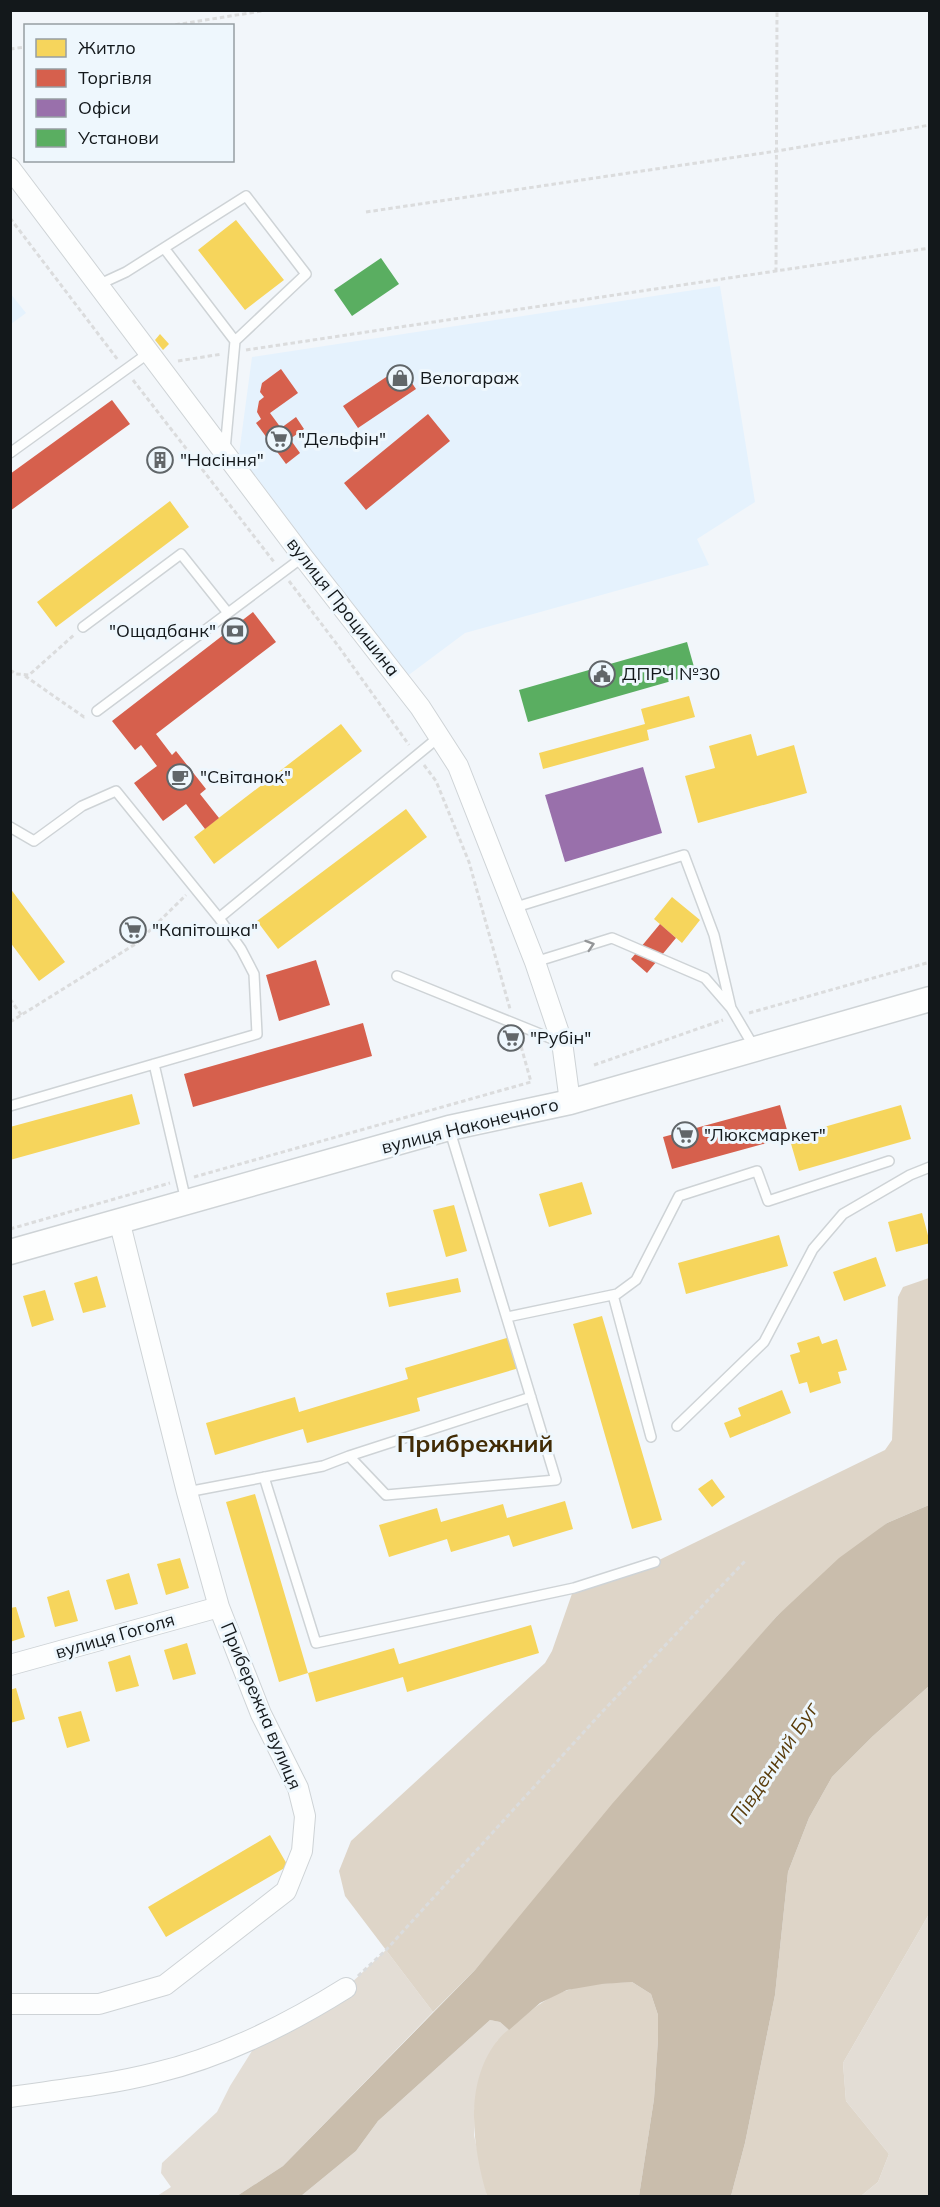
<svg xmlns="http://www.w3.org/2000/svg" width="940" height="2207" font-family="Mulish,sans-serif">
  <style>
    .built { fill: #e5f2fd }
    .green { fill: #e3ddd5 }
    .forest { fill: #ded5c8 }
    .water { fill: #c9bdac }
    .homes { fill: #f6d55c }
    .shops { fill: #d6604d }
    .offices { fill: #9970ab }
    .public { fill: #5aae61 }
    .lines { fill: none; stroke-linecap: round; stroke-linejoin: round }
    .service-casing { stroke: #ced3d6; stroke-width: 12 }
    .minor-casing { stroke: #ced3d6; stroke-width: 22 }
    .tertiary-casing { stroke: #ced3d6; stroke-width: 27 }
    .path { stroke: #dbdcdd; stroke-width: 3; stroke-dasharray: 4.5 3; stroke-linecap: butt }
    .service { stroke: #fdfefe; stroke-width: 9 }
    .minor { stroke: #fdfefe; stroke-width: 20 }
    .tertiary { stroke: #fdfefe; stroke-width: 24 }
    .oneway { stroke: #949698 }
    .labels { text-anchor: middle; stroke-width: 6; stroke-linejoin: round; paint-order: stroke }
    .poi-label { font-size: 18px; fill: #13181b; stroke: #eef7fd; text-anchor: start }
    .street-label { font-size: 18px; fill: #13181b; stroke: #eef7fd }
    .water-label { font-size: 20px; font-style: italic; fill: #593c0b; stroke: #eef7fd }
    .district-label { font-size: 24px; font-weight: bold; fill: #412b05; stroke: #eef7fd }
  </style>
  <rect width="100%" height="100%" fill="#f2f6fa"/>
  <!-- built -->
  <path class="built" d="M720 286 755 502 697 539 709 565 465 633 406 677 239 454 252 357Z
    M10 293 26 313 11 324H10Z"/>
  <!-- green -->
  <path class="green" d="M929 1914V2196H861L878 2182 889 2154 846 2101 843 2063Z
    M386 1950 433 2012 283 2166 237 2196H157L171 2187 161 2173 162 2163 217 2112 230 2086 262 2035 346 1988Z
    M490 2020 500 2022 509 2030 497 2041 474 2109V2135L487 2196H301L356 2151 378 2121Z"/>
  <!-- forest -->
  <path class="forest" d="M929 1278V1505L887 1523 777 1616 475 1970 433 2012 345 1896 339 1871 351 1841 545 1663 552 1651 574 1588 655 1562 885 1450 892 1440 898 1297 903 1287Z
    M929 1686V1914L843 2063 846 2101 889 2154 878 2182 861 2196H731L745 2143 775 1995 788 1872 809 1818 832 1777 873 1736Z
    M632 1982 651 1994 658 2015V2039L654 2099 639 2196H487C473 2147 463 2085 497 2041 503 2033 513 2026 521 2019 535 2007 550 1995 568 1990 588 1983 611 1983 632 1982Z"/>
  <!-- water -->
  <path class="water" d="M929 1505V1686L873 1736 832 1777 809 1818 788 1872 775 1995 745 2143 731 2196H639L654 2099 658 2039V2015L651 1994 632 1982 602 1984 567 1990 540 2003 509 2030 500 2022 490 2020 378 2121 356 2151 301 2196H237L283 2166 475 1970 612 1804 777 1616 839 1558 887 1523Z"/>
  <!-- homes -->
  <path class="homes" d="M236 220 284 280 245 310 198 250Z
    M160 334 169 344 163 350 155 340Z
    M170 501 189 527 56 627 37 602Z
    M689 696 695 717 647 730 649 740 543 769 539 753 645 724 641 709Z
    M341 724 362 751 214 864 194 837Z
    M751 734 757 756 794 745 807 793 698 823 685 776 715 768 709 746Z
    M406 809 427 837 278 949 257 921Z
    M10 888 65 962 39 981 10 942Z
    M672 897 700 920 682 943 654 919Z
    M132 1094 140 1124 10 1160V1127Z
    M901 1105 911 1139 799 1171 789 1137Z
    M582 1182 592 1214 549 1227 539 1194Z
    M454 1205 467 1251 446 1257 433 1210Z
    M922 1213 930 1243 896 1252 888 1222Z
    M779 1235 788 1266 686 1294 678 1263Z
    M876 1257 886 1286 844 1301 833 1272Z
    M97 1276 106 1307 83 1313 74 1283Z
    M458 1278 461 1292 389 1307 386 1293Z
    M45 1290 54 1320 32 1327 23 1296Z
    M602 1316 662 1520 632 1529 573 1324Z
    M819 1336 822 1344 837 1339 847 1370 838 1372 841 1383 810 1393 807 1382 799 1384 790 1355 800 1352 797 1343Z
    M510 1337 519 1368 417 1398 420 1411 307 1443 303 1429 215 1455 206 1423 295 1397 299 1412 408 1379 405 1368Z
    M782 1390 791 1413 730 1438 724 1423 741 1416 738 1408Z
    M712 1479 725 1497 712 1507 698 1489Z
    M255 1494 308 1673 279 1682 226 1502Z
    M565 1501 573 1529 513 1547 509 1535 451 1552 447 1539 389 1557 379 1525 437 1508 441 1522 503 1504 507 1518Z
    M180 1558 189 1588 166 1595 157 1564Z
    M129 1573 138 1604 115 1610 106 1580Z
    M69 1590 78 1621 55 1627 47 1597Z
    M16 1607 25 1637 10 1642V1608Z
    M531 1625 539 1653 407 1692 403 1677 316 1702 308 1673 394 1648 399 1664Z
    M187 1643 196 1674 173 1680 164 1650Z
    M130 1655 139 1686 116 1692 108 1662Z
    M16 1688 25 1719 10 1723V1690Z
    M81 1711 90 1741 67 1748 58 1717Z
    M270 1835 288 1866 166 1937 148 1907Z"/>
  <!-- shops -->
  <path class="shops" d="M401 367 416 389 358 428 343 406Z
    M281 369 298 393 270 413 281 428 296 417 304 429 290 439 300 453 286 464 256 423 261 419 257 412 259 401 264 397 260 392 262 383Z
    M112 400 130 424 10 511V474Z
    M428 414 450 441 366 510 344 483Z
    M159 447 172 465 162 473 148 454Z
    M253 612 276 642 156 734 172 755 176 751 206 789 200 794 219 818 205 829 186 804 163 821 134 783 157 766 141 745 135 750 112 721Z
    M660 924 676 938 647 973 631 959Z
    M316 960 330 1005 279 1021 266 975Z
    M363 1023 372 1056 193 1107 184 1074Z
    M780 1105 789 1137 672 1169 663 1137Z"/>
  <!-- offices -->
  <path class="offices" d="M643 767 662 833 565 862 545 795Z"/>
  <!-- public -->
  <path class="public" d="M381 258 399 284 352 316 334 290Z
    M687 642 696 674 528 722 519 690Z"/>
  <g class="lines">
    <!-- service casing -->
    <g class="service-casing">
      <path id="service" d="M164 248 235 341
        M100 284 126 272 246 196 306 274 235 341 225 450
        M10 453 150 352
        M83 627 181 554 228 613
        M97 711 303 557
        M10 827 34 841 82 806 116 791 219 918 241 949 254 974 257 1034 10 1106
        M513 908 684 855 714 935 731 1008
        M219 918 439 737
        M535 962 612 938 705 978 731 1008 754 1047
        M397 976 560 1042
        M154 1064 186 1201
        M613 1295 651 1437
        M507 1317 617 1294 636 1280 679 1196 757 1171 768 1201 889 1161
        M677 1426 764 1342 813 1249 843 1214 910 1175 930 1167
        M349 1456 531 1397
        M264 1477 316 1643 574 1588 655 1562
        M187 1492 323 1466 349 1456 386 1495 556 1480 449 1128"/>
    </g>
    <!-- minor casing -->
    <g class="minor-casing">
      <path id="minor" d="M10 168 303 557 420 707 458 766 535 962 562 1042 570 1102
        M10 1665 219 1607
        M10 2004H99L165 1985 286 1891 302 1851 305 1816 298 1788 261 1714 219 1607 187 1492 119 1220
        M10 2097C58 2090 108 2085 155 2073 223 2057 287 2025 346 1988"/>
    </g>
    <!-- tertiary casing -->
    <g class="tertiary-casing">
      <path id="tertiary" d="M10 1252 449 1128 570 1102 930 999"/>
    </g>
    <!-- path -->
    <path class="path" d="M168 26 268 10
      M10 49 26 47
      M366 212 777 151 930 125
      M10 218 118 360
      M776 272 777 10
      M246 350 930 248
      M178 361 222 354
      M133 380 274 562
      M289 581 339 647 409 745
      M10 670 16 674 29 675 75 634
      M25 676 84 717 86 716
      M424 765 436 781 469 862 510 1009
      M10 999 22 1016
      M749 1013 930 962
      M10 1022 137 943 186 895
      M594 1065 723 1020
      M194 1177 531 1082 519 1039
      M10 1229 170 1183
      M358 1976 386 1950 602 1712 746 1560"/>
    <!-- service -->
    <use href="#service" class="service"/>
    <!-- minor -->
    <use href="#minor" class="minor"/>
    <!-- tertiary -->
    <use href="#tertiary" class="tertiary"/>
  </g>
  <!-- one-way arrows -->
  <defs><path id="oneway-chevron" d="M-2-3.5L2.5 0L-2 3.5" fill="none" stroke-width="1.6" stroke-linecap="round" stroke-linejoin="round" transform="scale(1.5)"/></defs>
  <use class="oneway" href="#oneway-chevron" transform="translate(590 945) rotate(-18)"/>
  <!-- icons -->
  <defs>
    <g id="shop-ring" transform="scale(1.35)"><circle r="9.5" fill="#eef7fd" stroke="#616669" stroke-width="1.5"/><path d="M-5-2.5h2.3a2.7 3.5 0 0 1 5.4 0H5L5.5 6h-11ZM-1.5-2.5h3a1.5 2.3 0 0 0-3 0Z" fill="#616669"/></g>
    <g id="supermarket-ring" transform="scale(1.35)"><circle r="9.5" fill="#eef7fd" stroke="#616669" stroke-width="1.5"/><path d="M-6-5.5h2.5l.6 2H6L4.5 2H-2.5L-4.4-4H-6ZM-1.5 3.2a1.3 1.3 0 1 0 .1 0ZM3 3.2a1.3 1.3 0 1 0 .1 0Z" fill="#616669"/></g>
    <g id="building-ring" transform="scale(1.35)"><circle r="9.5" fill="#eef7fd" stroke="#616669" stroke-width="1.5"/><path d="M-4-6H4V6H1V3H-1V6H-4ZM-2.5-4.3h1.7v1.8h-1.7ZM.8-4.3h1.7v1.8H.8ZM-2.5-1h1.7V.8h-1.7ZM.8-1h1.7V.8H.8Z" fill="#616669"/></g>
    <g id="bank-ring" transform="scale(1.35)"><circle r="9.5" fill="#eef7fd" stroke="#616669" stroke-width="1.5"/><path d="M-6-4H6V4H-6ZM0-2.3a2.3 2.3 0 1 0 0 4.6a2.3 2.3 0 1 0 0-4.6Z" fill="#616669"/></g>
    <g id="civic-ring" transform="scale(1.35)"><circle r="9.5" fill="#eef7fd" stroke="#616669" stroke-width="1.5"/><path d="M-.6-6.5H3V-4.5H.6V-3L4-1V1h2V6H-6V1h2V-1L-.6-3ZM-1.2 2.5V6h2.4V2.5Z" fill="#616669"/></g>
    <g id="cafe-ring" transform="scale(1.35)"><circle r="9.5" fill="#eef7fd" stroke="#616669" stroke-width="1.5"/><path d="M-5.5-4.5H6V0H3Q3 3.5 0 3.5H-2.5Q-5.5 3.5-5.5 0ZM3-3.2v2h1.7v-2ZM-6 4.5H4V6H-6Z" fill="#616669"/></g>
  </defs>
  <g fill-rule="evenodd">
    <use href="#shop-ring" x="400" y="378"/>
    <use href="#supermarket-ring" x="279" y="439"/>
    <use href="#building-ring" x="160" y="460"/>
    <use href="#bank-ring" x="235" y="631"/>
    <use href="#civic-ring" x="602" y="674"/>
    <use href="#cafe-ring" x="180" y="777"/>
    <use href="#supermarket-ring" x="133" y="930"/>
    <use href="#supermarket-ring" x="511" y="1038"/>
    <use href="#supermarket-ring" x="685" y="1135"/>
  </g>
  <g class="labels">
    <!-- poi labels -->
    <g class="poi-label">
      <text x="420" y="384">Велогараж</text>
      <text x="298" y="445">"Дельфін"</text>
      <text x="180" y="466">"Насіння"</text>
      <text x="216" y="637" text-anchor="end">"Ощадбанк"</text>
      <text x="622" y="680">ДПРЧ №30</text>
      <text x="200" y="783">"Світанок"</text>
      <text x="152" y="936">"Капітошка"</text>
      <text x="530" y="1044">"Рубін"</text>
      <text x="704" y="1141">"Люксмаркет"</text>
    </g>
    <!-- street labels -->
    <g class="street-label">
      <text transform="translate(343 607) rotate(52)" y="6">вулиця Процишина</text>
      <text transform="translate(470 1126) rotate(-14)" y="6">вулиця Наконечного</text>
      <text transform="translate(115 1636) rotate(-16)" y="6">вулиця Гоголя</text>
      <text transform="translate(261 1706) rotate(67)" y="6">Прибережна вулиця</text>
    </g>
    <!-- water labels -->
    <g class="water-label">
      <text transform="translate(774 1763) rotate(-56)" y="7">Південний Буг</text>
    </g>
    <!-- district labels -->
    <g class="district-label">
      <text x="475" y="1452">Прибрежний</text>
    </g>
  </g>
  <!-- border -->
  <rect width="940" height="2207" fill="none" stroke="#13181b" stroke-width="24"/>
  <!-- legend -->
  <rect x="24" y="24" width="210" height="138" fill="#eef7fd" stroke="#969ea3" stroke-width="1.5"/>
  <rect x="36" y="39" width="30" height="18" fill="#f6d55c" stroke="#969ea3" stroke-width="1.5"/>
  <text x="78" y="54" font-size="18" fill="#13181b">Житло</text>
  <rect x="36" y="69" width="30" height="18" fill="#d6604d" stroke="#969ea3" stroke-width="1.5"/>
  <text x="78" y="84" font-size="18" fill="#13181b">Торгівля</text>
  <rect x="36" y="99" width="30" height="18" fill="#9970ab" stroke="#969ea3" stroke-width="1.5"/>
  <text x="78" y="114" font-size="18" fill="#13181b">Офіси</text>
  <rect x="36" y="129" width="30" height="18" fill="#5aae61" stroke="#969ea3" stroke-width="1.5"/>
  <text x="78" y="144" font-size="18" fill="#13181b">Установи</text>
</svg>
